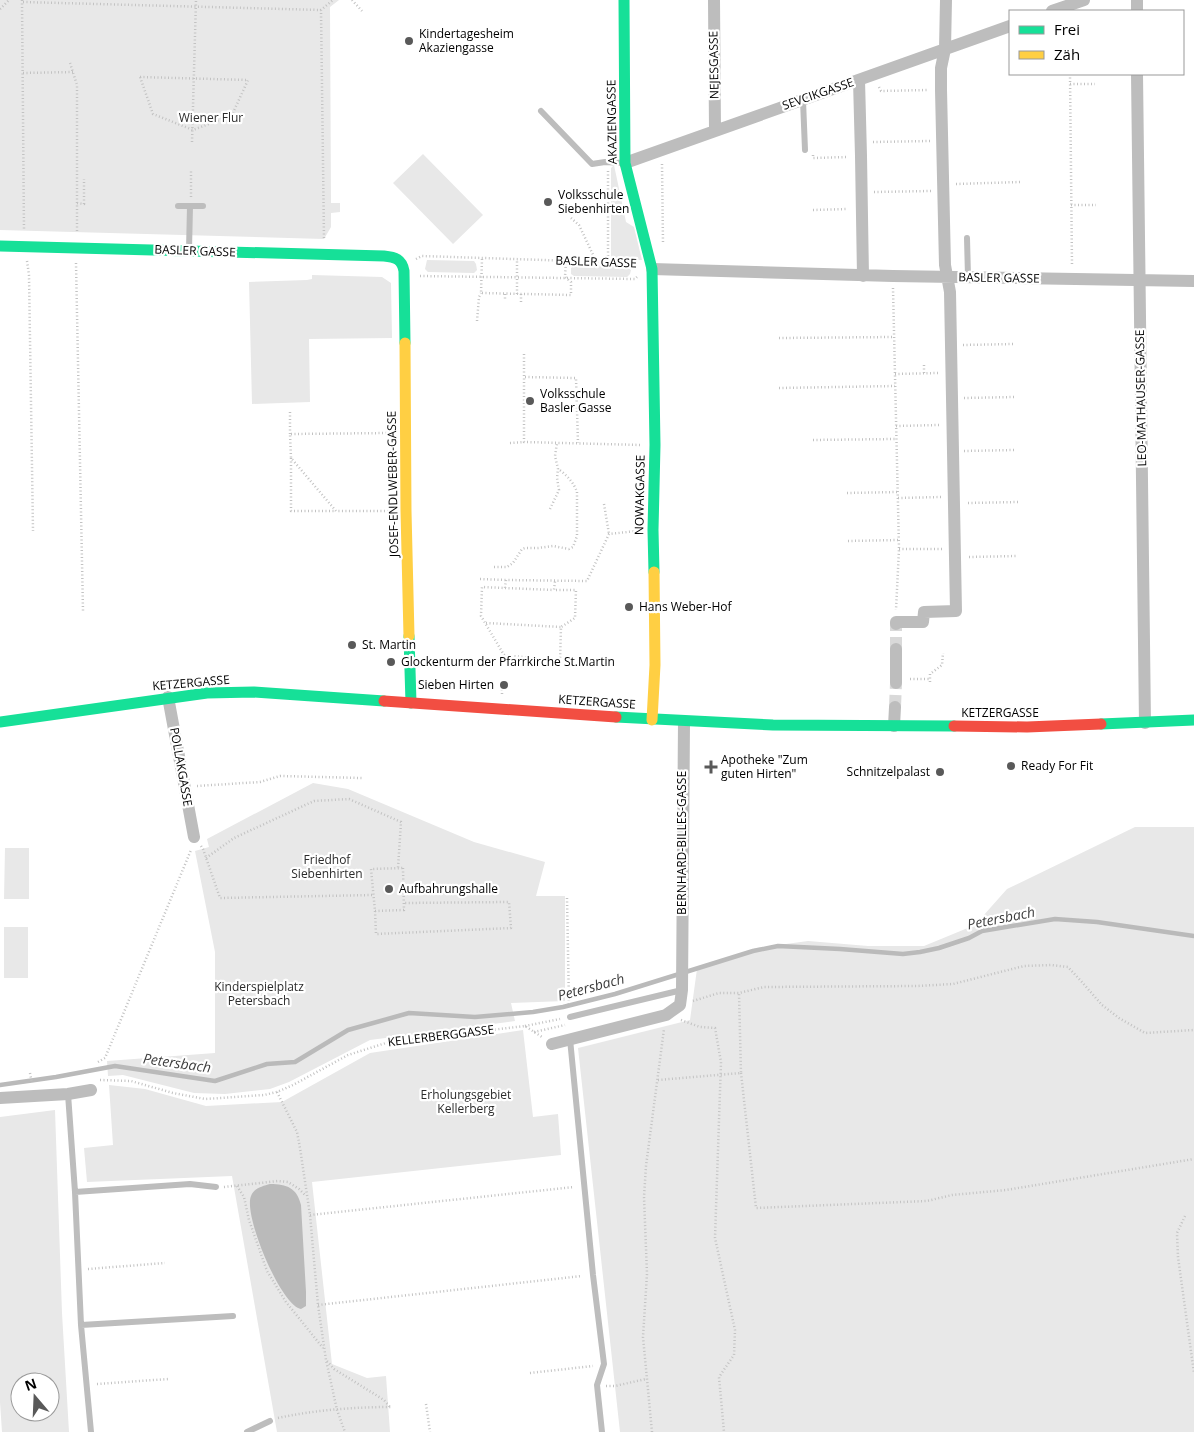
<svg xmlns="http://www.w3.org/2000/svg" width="1194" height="1432" font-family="'Open Sans',sans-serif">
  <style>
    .green { fill: #e8e8e8; fill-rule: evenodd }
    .water { fill: #bababa }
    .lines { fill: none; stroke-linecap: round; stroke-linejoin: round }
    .stream { stroke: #bababa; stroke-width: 4.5 }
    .street-tunnel { stroke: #d9d9d9; stroke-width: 12; stroke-dasharray: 12 6; stroke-linecap: butt }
    .path { stroke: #c2c2c2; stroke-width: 2.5; stroke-dasharray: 1 2.5; stroke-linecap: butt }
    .lane { stroke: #bdbdbd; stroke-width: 6 }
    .street { stroke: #bdbdbd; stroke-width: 12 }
    .fast { stroke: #16e098; stroke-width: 11 }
    .slow { stroke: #ffcf43; stroke-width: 11 }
    .jam { stroke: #f24e42; stroke-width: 11 }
    .poi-dot { fill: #595959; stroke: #fff; stroke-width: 2 }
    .labels { text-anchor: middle; stroke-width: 4.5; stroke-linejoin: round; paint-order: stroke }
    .poi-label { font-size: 12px; fill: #000; stroke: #fff; text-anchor: start }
    .street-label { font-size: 12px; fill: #000; stroke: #fff }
    .park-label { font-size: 12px; fill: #2c2c2c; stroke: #fff }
    .water-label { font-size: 14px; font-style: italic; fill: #3d3d3d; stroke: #fff }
  </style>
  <rect width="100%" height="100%" fill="#fff"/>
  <!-- green -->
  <path class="green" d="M0 0H339L330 7 331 203H340V212L331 213V227L324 239 0 230Z
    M423 154 483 215 453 244 393 183Z
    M614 165 626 222 634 227 642 260 611 259V168Z
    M427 260 474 261 476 264 477 270 474 273 428 272 425 269Z
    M574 265 626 266 631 270 630 274 627 277 574 276 571 274V268Z
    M312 275 382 277 391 283 392 338 309 339 310 402 252 404 249 282 307 280 312 279Z
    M313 783 348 789 474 842 545 862 536 896H565V1001L511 1003 515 1021 370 1040 289 1082 270 1089 225 1094 194 1093 123 1075 108 1076 107 1061 215 1053V952L195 851 209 847 207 839Z
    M1135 827H1194V1432H620L578 1048 690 1020 697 969 756 948 808 941 868 946H924L975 925 1007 889Z
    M5 848H29V899H4Z
    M4 927H28V978H4Z
    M523 1030 533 1117 558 1114 561 1155 312 1182 332 1364 367 1378 386 1376 390 1432H277L232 1176 87 1182 84 1148 113 1145 109 1085 145 1089 206 1106 282 1102 370 1053Z
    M55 1110 62 1313 69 1432H2L0 1402V1117ZM20 1382H50V1412H20Z"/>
  <!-- water -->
  <path class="water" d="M270 1184C287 1184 297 1188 301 1205L306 1292V1306L301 1309C281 1306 243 1215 251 1196 254 1188 263 1186 270 1184Z"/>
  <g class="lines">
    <!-- stream -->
    <path class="stream" d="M0 1085 56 1077 115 1066 215 1081 267 1064 295 1062 348 1030 409 1013 475 1017 533 1012 563 1007 615 994 753 951 778 946 840 949 903 954 920 952 939 948 969 938 982 931 1055 919 1097 922 1194 936"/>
    <!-- street-tunnel -->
    <path class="street-tunnel" d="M896 649V624
      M895 707 896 683"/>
    <!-- path -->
    <path class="path" d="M22 0 24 231
      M352 0 362 11
      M23 2 321 10
      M0 9 9 0
      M70 63 77 85V232
      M23 73 73 72
      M1070 74 1072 265
      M140 77 248 80 232 115 193 130 153 114Z
      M1070 84H1095
      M879 87 881 91 928 90
      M192 142 196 0
      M873 142 930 141
      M813 155V158L847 157
      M662 164 663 243
      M608 171V262
      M956 184 1020 182
      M874 192 931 191
      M191 197V171
      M77 203 84 204V179
      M1071 205H1096
      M813 210 848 209
      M571 218 579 225 596 261
      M324 238 321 10 333 0
      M416 259 422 256 635 263
      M482 259 481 293 571 295V282L565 277 566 260
      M27 261 29 275 33 531
      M76 263 83 611
      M420 276 635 279 637 277
      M893 288 899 549 896 610
      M505 294V301
      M517 294V259
      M521 302V294
      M477 321 479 297 481 293
      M779 338 894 337
      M963 345 1014 344
      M524 354V442L641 445
      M924 365V374
      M895 374 938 373
      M525 377 576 378 578 443
      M779 388 895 386
      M964 398 1015 397
      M290 412V434
      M896 426 939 425
      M390 433 290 434 291 458 336 511H390
      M813 440 896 439
      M510 443 524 442
      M964 451 1015 450
      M291 458V511H336
      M847 493 898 492
      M898 498 942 497
      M968 503 1019 502
      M604 504 609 534
      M550 509 559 490 557 478 558 469 555 456 557 443
      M848 541 899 540
      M899 549H942
      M969 557 1017 556
      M494 567H507L513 563 522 549 525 548H538L553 546 569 549 573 547 577 536V492C574 483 566 474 558 469
      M480 579 506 580
      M505 588 554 590
      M486 623 561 627
      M504 655 560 661 561 627 575 618 576 590H554L555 581
      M503 659 504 655 481 616 482 587 505 588 506 580 587 581 609 534 637 531
      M910 679H929
      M930 682V674L942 665 943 653
      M502 694V683
      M197 786 260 782 280 776 362 778
      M201 846 203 849 220 898 373 895
      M206 858 234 838 314 801 349 799 401 822 398 868
      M403 868 404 910 375 911 371 869Z
      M567 898 569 1006
      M375 911 376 934 511 928 509 902 404 903
      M693 1001 719 993H739L764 987 917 986 953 984 1024 966 1051 965 1068 967 1081 981 1102 1005 1119 1018 1145 1033 1194 1030
      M681 1020 700 1027 715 1028 721 1062 715 1238 735 1330 734 1355 719 1377 724 1432
      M525 1026 560 1019
      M534 1032 565 1025
      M98 1062 105 1058 191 850
      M30 1073 32 1083
      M741 1073 756 1208 927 1201 952 1195 1006 1190 1194 1159
      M100 1080 131 1081 173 1093 205 1099 264 1095 277 1092 293 1085 348 1055 389 1042 525 1026 542 1037
      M658 1080 741 1073 739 993
      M277 1092 297 1132 300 1148 310 1215 318 1305 326 1360 337 1410 345 1432
      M237 1186 244 1197 249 1220 267 1271 286 1302 323 1348
      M224 1187 278 1181 288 1182 299 1189 306 1196
      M310 1215 574 1187
      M1185 1216 1177 1233 1178 1257 1194 1373
      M88 1269 165 1263
      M318 1305 582 1276
      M327 1361 334 1369 384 1400 390 1407
      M530 1373 593 1366
      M97 1384 169 1379
      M606 1386H615L646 1379
      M426 1404 430 1432
      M278 1418C315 1410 354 1407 392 1407
      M652 1432 643 1337 647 1274 644 1197 646 1166 664 1029"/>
    <!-- lane -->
    <path class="lane" d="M803 100 805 150
      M541 111 592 164 605 162 624 163
      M178 206H203
      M967 238 968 277
      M189 250 190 206
      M570 1017 682 990
      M570 1039 593 1275 604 1364 597 1385 602 1432
      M68 1094 75 1192 81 1325 91 1432
      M75 1192 190 1184 216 1187
      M81 1325 233 1316
      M247 1432 270 1421"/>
    <!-- street -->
    <path class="street" d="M714 0 715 131
      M1137 0V11
      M1052 11 1084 0
      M1137 74 1145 723
      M859 80 861 156 863 276
      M625 163 1010 26
      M652 269 893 276 1194 281
      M896 624V622H923L924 612 956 611 950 292 945 265 941 90V68L945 49 946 0
      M896 683V649
      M168 697 194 837
      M894 726 895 707
      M552 1044 666 1015 680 1005 682 990 684 722
      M0 1098 68 1094 91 1090"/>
    <!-- fast -->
    <path class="fast" d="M624 0 625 163 652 269 655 445 653 530 654 572
      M0 246 384 256C395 257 402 259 404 271L405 343
      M409 636 411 703
      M616 717 773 725 954 726
      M0 722 207 693 254 692 384 701
      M1101 724 1194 720"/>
    <!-- slow -->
    <path class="slow" d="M405 343 406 511 409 636
      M652 720 655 665 654 572"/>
    <!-- jam -->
    <path class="jam" d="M384 701 616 717
      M954 726 1027 727 1101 724"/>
  </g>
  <!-- markers -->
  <g class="poi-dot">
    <circle cx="409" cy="41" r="5"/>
    <circle cx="548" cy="202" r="5"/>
    <circle cx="530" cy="401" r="5"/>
    <circle cx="629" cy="607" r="5"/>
    <circle cx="352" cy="645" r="5"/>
    <circle cx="391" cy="662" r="5"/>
    <circle cx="504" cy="685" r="5"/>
    <circle cx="1011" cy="766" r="5"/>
    <path d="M708.5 759.5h5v5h5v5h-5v5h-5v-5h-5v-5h5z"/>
    <circle cx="940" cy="772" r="5"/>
    <circle cx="389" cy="889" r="5"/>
  </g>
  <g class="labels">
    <!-- poi labels -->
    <g class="poi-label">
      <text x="419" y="38">Kindertagesheim<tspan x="419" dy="14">Akaziengasse</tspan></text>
      <text x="558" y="199">Volksschule<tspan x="558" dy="14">Siebenhirten</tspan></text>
      <text x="540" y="398">Volksschule<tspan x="540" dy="14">Basler Gasse</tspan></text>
      <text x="639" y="611">Hans Weber-Hof</text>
      <text x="362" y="649">St. Martin</text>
      <text x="401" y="666">Glockenturm der Pfarrkirche St.Martin</text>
      <text x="494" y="689" text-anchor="end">Sieben Hirten</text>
      <text x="721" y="764">Apotheke "Zum<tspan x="721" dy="14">guten Hirten"</tspan></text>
      <text x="1021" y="770">Ready For Fit</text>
      <text x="930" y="776" text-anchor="end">Schnitzelpalast</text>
      <text x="399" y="893">Aufbahrungshalle</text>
    </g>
    <!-- street labels -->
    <g class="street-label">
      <text transform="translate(714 65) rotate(-91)" y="4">NEJESGASSE</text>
      <text transform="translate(818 94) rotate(-19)" y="4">SEVCIKGASSE</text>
      <text transform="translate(612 122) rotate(-91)" y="4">AKAZIENGASSE</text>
      <text transform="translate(195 251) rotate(2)" y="4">BASLER GASSE</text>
      <text transform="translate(596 262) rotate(2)" y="4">BASLER GASSE</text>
      <text transform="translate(999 278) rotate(1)" y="4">BASLER GASSE</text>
      <text transform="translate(1141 398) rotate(-91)" y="4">LEO-MATHAUSER-GASSE</text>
      <text transform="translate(393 484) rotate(-91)" y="4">JOSEF-ENDLWEBER-GASSE</text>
      <text transform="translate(640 495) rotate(-89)" y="4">NOWAKGASSE</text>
      <text transform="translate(191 683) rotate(-5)" y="4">KETZERGASSE</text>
      <text transform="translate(597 702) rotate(4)" y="4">KETZERGASSE</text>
      <text x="1000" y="717">KETZERGASSE</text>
      <text transform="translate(181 767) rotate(80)" y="4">POLLAKGASSE</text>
      <text transform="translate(682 843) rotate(-90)" y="4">BERNHARD-BILLES-GASSE</text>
      <text transform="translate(441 1036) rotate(-7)" y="4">KELLERBERGGASSE</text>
    </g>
    <!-- park labels -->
    <g class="park-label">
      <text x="211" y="122">Wiener Flur</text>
      <text x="327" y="864">Friedhof<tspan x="327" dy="14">Siebenhirten</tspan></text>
      <text x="259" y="991">Kinderspielplatz<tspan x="259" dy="14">Petersbach</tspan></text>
      <text x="466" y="1099">Erholungsgebiet<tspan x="466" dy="14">Kellerberg</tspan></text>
    </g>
    <!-- water labels -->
    <g class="water-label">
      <text transform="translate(1001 918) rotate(-11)" y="5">Petersbach</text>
      <text transform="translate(591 987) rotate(-15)" y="5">Petersbach</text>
      <text transform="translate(177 1063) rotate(8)" y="5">Petersbach</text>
    </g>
  </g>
  <!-- legend -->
  <rect x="1009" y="10" width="175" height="65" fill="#ffffff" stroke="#999999"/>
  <rect x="1019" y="26" width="25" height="8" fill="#16e098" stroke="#999999"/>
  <text x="1054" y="35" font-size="15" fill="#000000">Frei</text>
  <rect x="1019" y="51" width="25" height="8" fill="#ffcf43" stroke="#999999"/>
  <text x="1054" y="60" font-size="15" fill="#000000">Zäh</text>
  <!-- north arrow -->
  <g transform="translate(35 1397) rotate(341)"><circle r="24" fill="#ffffff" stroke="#999999"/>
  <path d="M0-4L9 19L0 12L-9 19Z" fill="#595959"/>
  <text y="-8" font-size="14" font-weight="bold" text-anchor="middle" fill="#000000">N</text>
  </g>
</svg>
